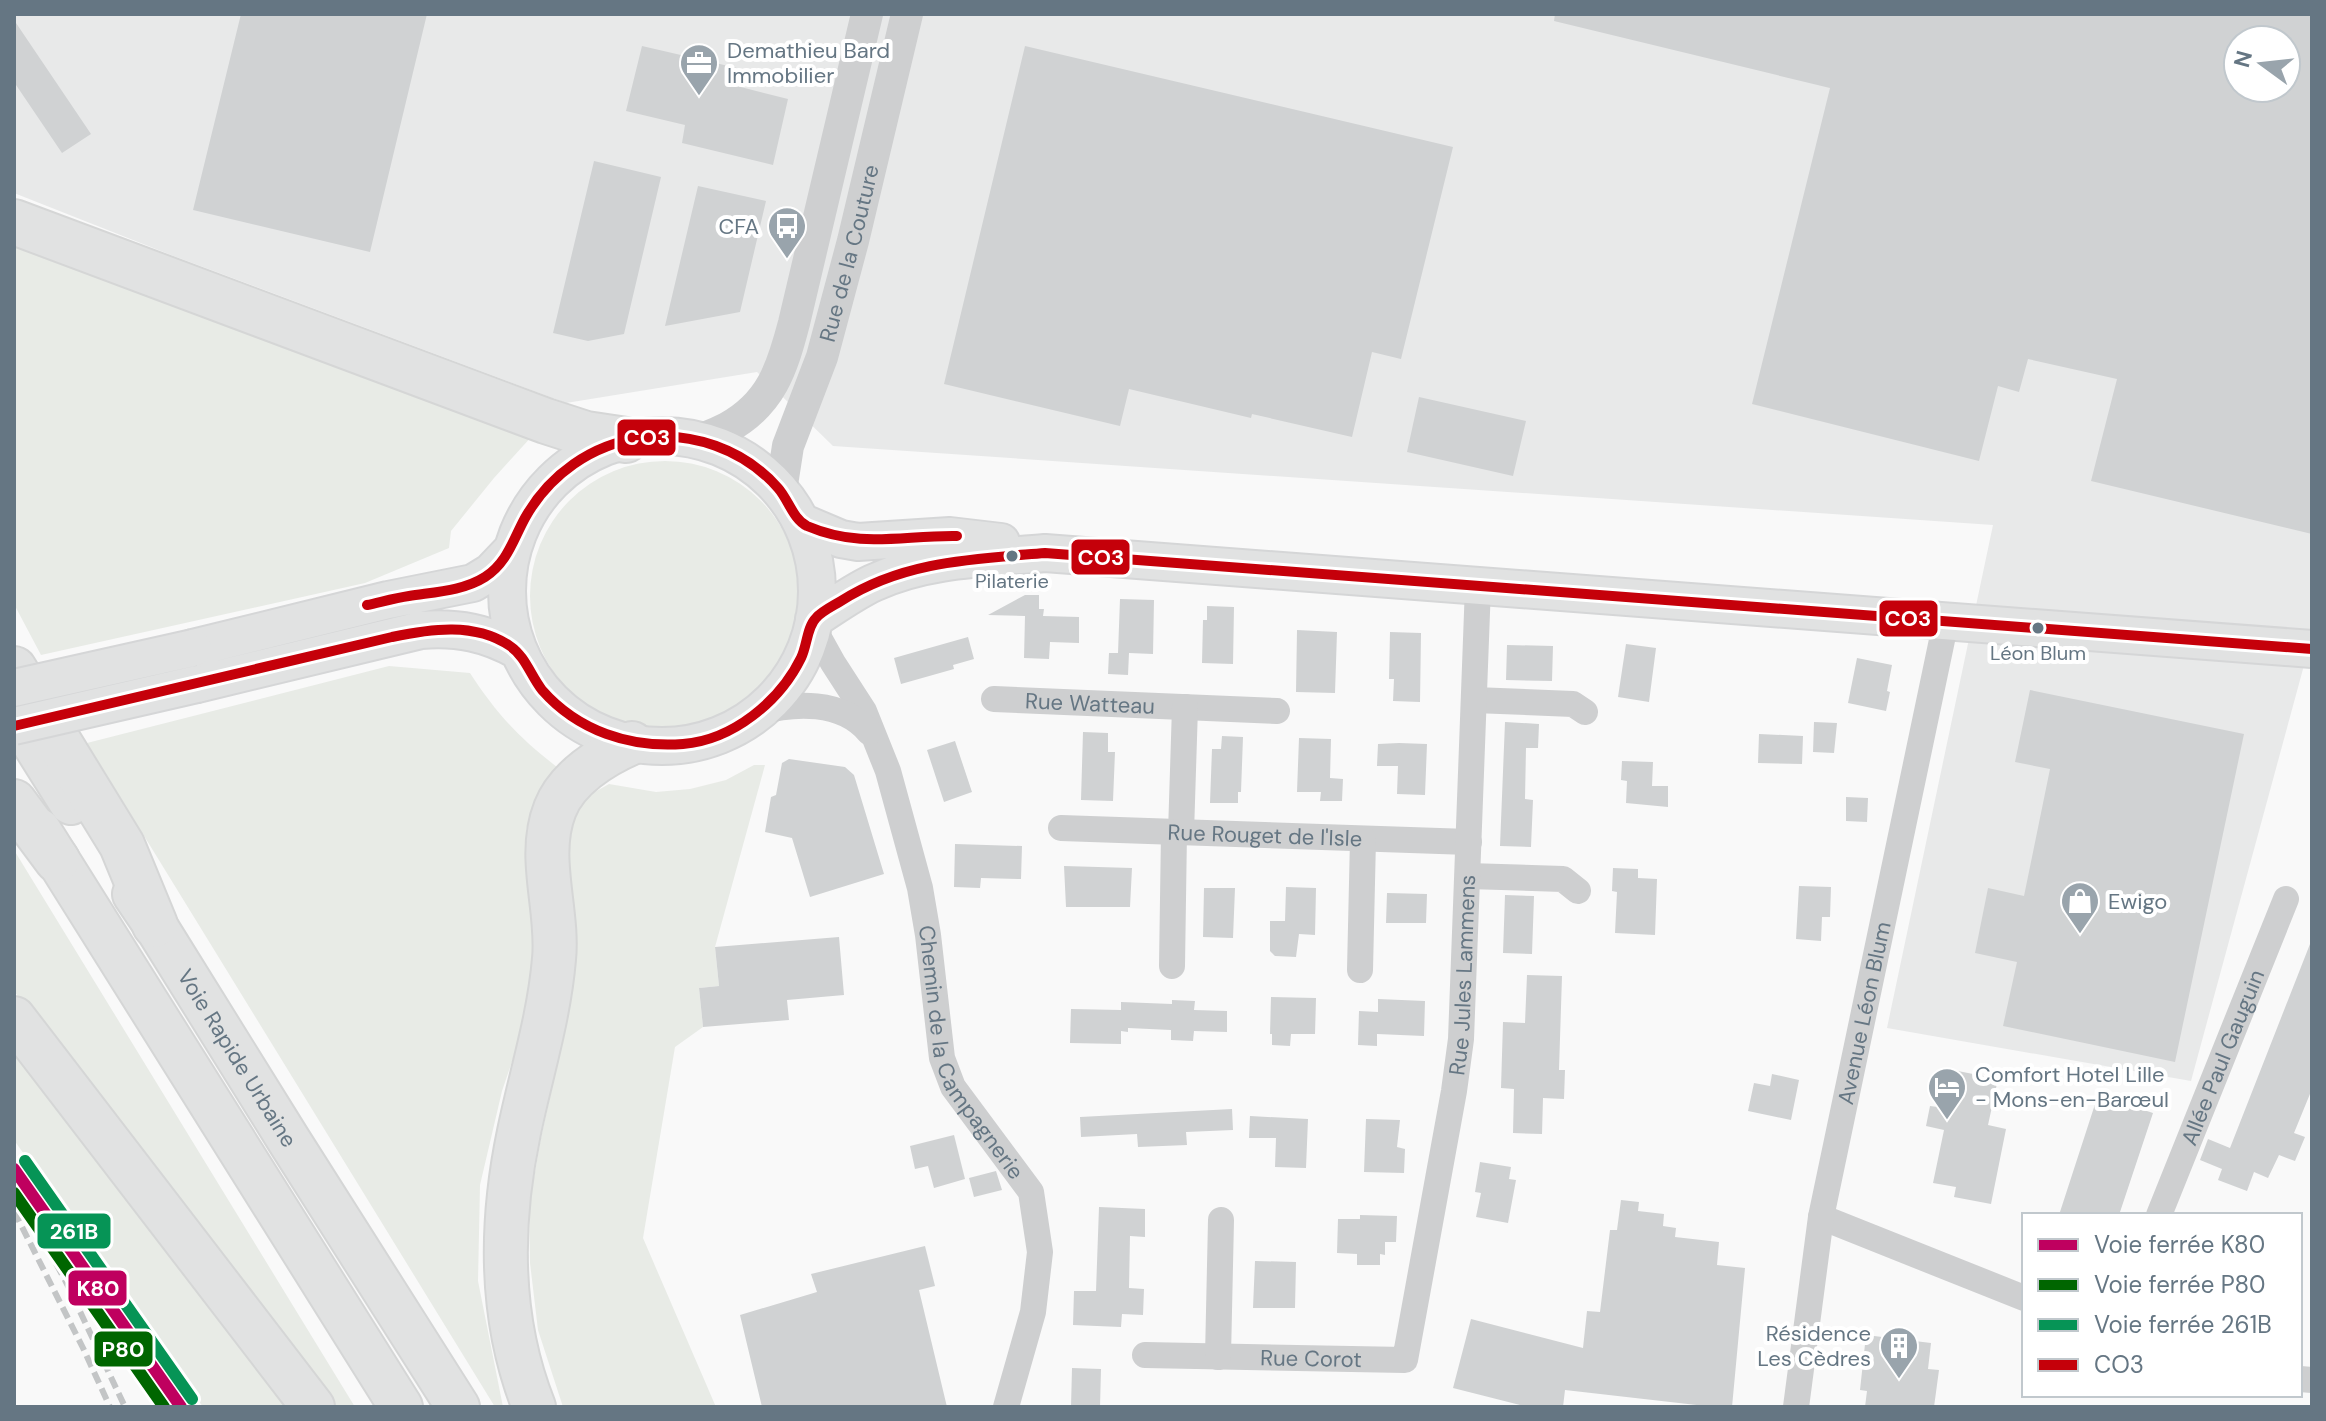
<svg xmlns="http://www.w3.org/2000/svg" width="2326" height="1421" font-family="'DM Sans',sans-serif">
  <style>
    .built { fill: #e8e9e9; fill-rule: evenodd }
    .green { fill: #e8ebe6 }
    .building { fill: #d0d2d3; fill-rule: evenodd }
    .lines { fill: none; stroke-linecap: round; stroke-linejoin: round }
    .secondary-casing { stroke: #d5d6d7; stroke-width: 40 }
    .trunk-casing { stroke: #d5d6d6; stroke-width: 46 }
    .motorway-casing { stroke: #d5d6d6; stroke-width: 48 }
    .minor { stroke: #cecfd0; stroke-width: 26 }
    .tertiary { stroke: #cecfd0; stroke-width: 32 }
    .secondary { stroke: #e1e2e2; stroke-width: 36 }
    .trunk { stroke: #e1e2e2; stroke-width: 42 }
    .motorway { stroke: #e1e2e2; stroke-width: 44 }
    .rail { stroke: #c3c5c6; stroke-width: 6; stroke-dasharray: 12 6; stroke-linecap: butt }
    .secondary-bridge-casing { stroke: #d5d6d7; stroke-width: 40; stroke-linecap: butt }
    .secondary-bridge { stroke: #e1e2e2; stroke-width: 36 }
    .bus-1-casing { stroke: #fff; stroke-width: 16 }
    .bus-1 { stroke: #c5000a; stroke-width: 10 }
    .rail-1-casing { stroke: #fff; stroke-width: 18 }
    .rail-2-casing { stroke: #fff; stroke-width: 18 }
    .rail-3-casing { stroke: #fff; stroke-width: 18 }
    .rail-1 { stroke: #bf005f; stroke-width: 12 }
    .rail-2 { stroke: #060; stroke-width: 12 }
    .rail-3 { stroke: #069456; stroke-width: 12 }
    .bus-dot { fill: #657683; stroke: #fff; stroke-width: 3 }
    .labels { text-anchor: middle; stroke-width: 8; stroke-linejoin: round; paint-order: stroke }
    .bus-label { font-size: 20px; fill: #657683; stroke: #fff }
    .poi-label { font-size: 22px; fill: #657683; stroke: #fff; text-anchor: start }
    .street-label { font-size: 22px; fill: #657683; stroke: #fff }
    .line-badge { stroke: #fff; stroke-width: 3 }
    .badge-label { font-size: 22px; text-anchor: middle; font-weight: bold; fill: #fff }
  </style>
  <rect width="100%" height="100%" fill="#f9f9f9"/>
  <!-- built -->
  <path class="built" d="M14 14H2312V636L2191 1081 1887 1028 1993 525 833 446 757 372 566 403 171 255 14 193ZM2238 40H2286V88H2238Z"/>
  <!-- green -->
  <path class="green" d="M14 239 533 435 494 478 451 531 449 548 365 583 41 655 14 604Z
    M530 596a135 135 0 1 1 270 0a135 135 0 1 1-270 0Z
    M389 666 470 673C496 713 519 738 557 767L536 799 526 830 540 944 529 1012 502 1091 480 1185 478 1281 503 1407H495L87 743Z
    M754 765H765L715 947 719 986 699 988 703 1027 675 1047 643 1238 716 1407H563L538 1330 530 1263 529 1206 541 1138 563 1038 571 975 561 858 577 802 609 784 656 792 690 789 726 780Z
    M14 850 355 1407H330L14 991Z
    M14 1053 290 1407H203L14 1140Z"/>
  <!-- building -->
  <path class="building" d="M241 14H427L370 252 193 210Z
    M1555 14H2312V534L2091 481 2117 379 2028 359 2019 392 1998 386 1979 461 1752 404 1830 88 1554 21ZM2238 40H2286V88H2238Z
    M14 20 91 134 62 153 14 82Z
    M642 46 737 68 733 85 788 99 773 165 682 143 685 125 626 111Z
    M1025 46 1453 147 1401 359 1372 352 1352 437 1252 414 1251 418 1129 389 1120 426 944 384Z
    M594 161 661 177 624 334 588 341 553 333Z
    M698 186 766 201 740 312 665 326Z
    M1419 397 1526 421 1513 476 1407 452Z
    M1025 595H1039V609H1044L1043 616 1079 617V643L1050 642 1049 659 1024 658 1025 616 988 615Z
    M1120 599 1154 600 1153 654 1129 653 1128 675 1108 674 1109 653H1118Z
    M1207 606 1234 607 1233 664 1202 663 1203 620H1207Z
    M1297 630 1337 632 1335 693 1296 692Z
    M1390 632 1421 633 1420 702 1393 701 1394 679H1389Z
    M968 637 974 659 953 665 954 669 901 684 894 658Z
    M1626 644 1656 648 1649 702 1618 697Z
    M1507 645 1553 646 1552 681 1506 680Z
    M1857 658 1892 665 1887 691 1890 692 1886 711 1848 703Z
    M2030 690 2244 734 2175 1062 2003 1026 2017 962 1975 953 1988 888 2024 896 2050 769 2015 762Z
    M1505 722 1539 724 1538 748H1526L1525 799 1533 800 1531 847 1500 846Z
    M1814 722 1837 723 1834 753 1813 752Z
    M1083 732 1108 733V752H1115L1113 801 1081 800Z
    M1759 734 1803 736 1802 764 1758 763Z
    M1222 736 1243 737 1241 792H1238V803H1210L1212 749H1221Z
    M1299 738 1331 739 1330 778 1343 779 1342 801H1320L1321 792H1297Z
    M955 741 972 792 944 802 927 750Z
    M1399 743 1427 744 1425 795 1397 794 1398 766H1377L1378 744Z
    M789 759 845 767 854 775 884 874 810 897 792 838 765 832 771 797 776 795 782 763Z
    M1622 761 1653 762 1652 786H1668V807L1626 803 1627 781 1621 780Z
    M1846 797 1868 798 1867 822 1846 821Z
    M955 844 1022 846 1021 879 981 878 980 888 954 887Z
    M1064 866 1132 868 1130 907H1066Z
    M1613 868 1638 869V878L1657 879 1655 935 1615 933 1617 892 1612 891Z
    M1799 886 1831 887 1830 917H1822L1821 941 1796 939Z
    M1286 887 1316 888 1315 935 1299 934 1296 957 1275 956 1270 951V921H1285Z
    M1204 888H1235L1233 938 1203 937Z
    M1387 893 1427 894 1426 923H1386Z
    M1505 895 1534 896 1532 954 1503 953Z
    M839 937 844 995 787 1000 789 1020 703 1027 699 988 719 986 715 947Z
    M2310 944 2312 1089 2294 1133 2305 1137 2295 1161 2279 1155 2268 1178 2254 1172 2247 1191 2218 1180 2222 1169 2200 1160 2208 1139 2230 1148Z
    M1527 975 1562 976 1559 1070H1565L1564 1099 1543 1098 1542 1134 1513 1133 1514 1089 1501 1088 1503 1022 1525 1023Z
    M1271 997 1316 998 1315 1034H1291L1290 1046 1272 1045V1034H1270Z
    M1378 999 1425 1001 1424 1036 1377 1034V1046L1358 1045 1359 1011 1378 1012Z
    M1172 1000 1195 1001 1194 1010 1227 1011V1032L1194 1031 1193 1041 1171 1040V1030L1128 1028V1032L1121 1031V1044L1070 1043 1071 1009 1121 1010V1002L1172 1004Z
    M1953 1070 1998 1079 1988 1125 2006 1129 1991 1204 1954 1197 1956 1187 1933 1183 1944 1130 1926 1126 1930 1106 1945 1108Z
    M1772 1074 1799 1080 1791 1120 1748 1111 1754 1083 1770 1086Z
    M2098 1095 2153 1113 2119 1215H2059Z
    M1232 1109 1233 1130 1186 1132 1187 1145 1138 1147 1137 1134 1081 1137 1080 1117Z
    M1250 1116 1308 1119 1306 1168 1275 1167 1276 1138H1249Z
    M1366 1119 1400 1120 1397 1147 1405 1149 1404 1173 1364 1172Z
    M954 1135 965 1179 934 1188 928 1166 915 1169 910 1146Z
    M1480 1162 1511 1167 1509 1179 1516 1180 1508 1223 1476 1217 1481 1193 1475 1192Z
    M996 1171 1002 1190 974 1197 969 1178Z
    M1621 1200 1639 1202 1638 1211 1664 1214 1663 1226 1676 1228 1675 1237 1719 1242 1717 1265 1745 1268 1732 1407H1714L1565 1390 1563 1407H1528L1453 1388 1471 1319 1583 1348 1587 1311 1600 1312 1610 1230H1617Z
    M1099 1207 1145 1209V1237L1130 1236 1129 1288 1144 1289 1143 1315 1122 1314 1121 1327 1073 1325 1074 1291H1096Z
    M1360 1215 1397 1216 1396 1242H1385V1255L1380 1254V1265H1357V1254L1337 1253 1338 1219H1360Z
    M925 1246 935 1286 919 1290 947 1407H762L740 1315 817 1292 811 1274Z
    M1255 1261 1296 1262 1295 1308H1253Z
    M1866 1335 1931 1343 1928 1369 1939 1370 1934 1407H1865L1867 1391 1860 1390Z
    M1072 1368 1101 1369 1100 1407H1071Z"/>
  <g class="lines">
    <!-- secondary casing -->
    <g class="secondary-casing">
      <path id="secondary" d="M507 591a155 155 0 1 1 310 0a155 155 0 1 1-310 0Z
        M801 522 841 539 858 542 950 536 1001 542
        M814 619C833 607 852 593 873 583 926 558 988 558 1045 553L2312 649
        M193 648 388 600 473 583 491 572 512 550
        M197 684 421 630C458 627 487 633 519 651"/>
    </g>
    <!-- trunk casing -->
    <g class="trunk-casing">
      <g id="trunk">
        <path d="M14 712 71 803"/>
        <path d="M39 830 401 1407"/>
        <path id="s8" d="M134 894 155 925 288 1139 458 1407"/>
        <path d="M14 1018 313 1407"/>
        <path d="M534 1407C499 1319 500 1223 519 1132 531 1074 549 1018 554 959 559 910 536 857 555 809 567 778 602 756 632 743"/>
      </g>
    </g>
    <!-- motorway casing -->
    <g class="motorway-casing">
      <path id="motorway" d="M14 222 546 421 586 434 626 440
        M14 669 122 845 155 925
        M14 802 57 860"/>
    </g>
    <!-- minor -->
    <g class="minor">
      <path id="s1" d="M813 627 833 663 864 711 888 771 920 888 928 935 942 1058 953 1087 1031 1192 1040 1252 1033 1312 1006 1407"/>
      <path id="s2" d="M994 699 1277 711"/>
      <path d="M1474 700 1573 704 1585 712"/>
      <path d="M757 713C794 702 842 700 869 732"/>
      <path id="s3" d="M1061 828 1469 842"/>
      <path d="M1181 833 1185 707"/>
      <path d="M1468 876 1563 879 1578 891"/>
      <path d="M1172 966 1174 832"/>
      <path d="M1360 970 1363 839"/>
      <path id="s4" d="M2159 1215 2286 899"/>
      <path d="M1821 1217 2024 1298"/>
      <path id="s5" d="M1145 1355 1405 1360 1454 1091 1461 1039 1478 586"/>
      <path d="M1218 1357 1221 1220"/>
      <path d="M2300 1379 2312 1380"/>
      <path id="s6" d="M1796 1407 1821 1217 1946 621"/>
    </g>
    <!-- tertiary -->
    <g class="tertiary">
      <path d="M697 439C708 438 717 433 727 428 771 404 782 369 794 323L867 14"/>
      <path id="s7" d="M781 491 788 446 822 357 853 241 907 14"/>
    </g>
    <!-- secondary -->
    <use href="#secondary" class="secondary"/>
    <!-- trunk -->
    <use href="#trunk" class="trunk"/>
    <!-- motorway -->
    <use href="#motorway" class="motorway"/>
    <!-- rail -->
    <path class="rail" d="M14 1184 68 1286 125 1407
      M14 1211 83 1348 110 1407"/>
    <!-- secondary-bridge casing -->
    <g class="secondary-bridge-casing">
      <path id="secondary-bridge" d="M14 688 193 648
        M14 726 197 684"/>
    </g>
    <!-- secondary-bridge -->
    <use href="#secondary-bridge" class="secondary-bridge"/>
    <!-- bus-1 casing -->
    <g class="bus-1-casing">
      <path id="bus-1" d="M367 605C381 602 395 598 409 596 434 592 463 591 485 577 507 563 513 540 525 518 549 475 592 444 641 438 691 431 744 449 778 488 788 499 793 519 807 526 861 549 902 535 957 536
        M14 726 392 637C430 629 475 622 510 646 525 656 531 676 542 690 578 731 630 748 683 744 733 740 780 701 801 658 807 646 807 627 816 618 822 611 833 606 841 601 903 561 973 559 1045 553L2312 649"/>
    </g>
    <!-- bus-1 -->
    <use href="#bus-1" class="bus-1"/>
    <!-- rail-1 casing -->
    <g class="rail-1-casing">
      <path id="rail-1" d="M14 1169 181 1407"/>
    </g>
    <!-- rail-2 casing -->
    <g class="rail-2-casing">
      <path id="rail-2" d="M14 1193 164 1407"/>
    </g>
    <!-- rail-3 casing -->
    <g class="rail-3-casing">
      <path id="rail-3" d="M25 1161 192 1399"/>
    </g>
    <!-- rail-1 -->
    <use href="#rail-1" class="rail-1"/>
    <!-- rail-2 -->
    <use href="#rail-2" class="rail-2"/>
    <!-- rail-3 -->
    <use href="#rail-3" class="rail-3"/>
  </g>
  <!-- icons -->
  <defs>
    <g id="office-pin" transform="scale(2)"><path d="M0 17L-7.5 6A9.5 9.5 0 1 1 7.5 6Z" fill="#99a4ac" stroke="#fff"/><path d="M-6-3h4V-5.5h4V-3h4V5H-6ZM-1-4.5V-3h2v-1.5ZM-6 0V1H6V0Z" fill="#fff"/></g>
    <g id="bus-pin" transform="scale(2)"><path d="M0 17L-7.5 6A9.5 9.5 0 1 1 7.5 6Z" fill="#99a4ac" stroke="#fff"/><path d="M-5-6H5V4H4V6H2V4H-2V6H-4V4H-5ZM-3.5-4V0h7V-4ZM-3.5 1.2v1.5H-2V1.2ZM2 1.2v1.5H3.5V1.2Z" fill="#fff"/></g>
    <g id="shop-pin" transform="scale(2)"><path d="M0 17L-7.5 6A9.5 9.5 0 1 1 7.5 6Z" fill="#99a4ac" stroke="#fff"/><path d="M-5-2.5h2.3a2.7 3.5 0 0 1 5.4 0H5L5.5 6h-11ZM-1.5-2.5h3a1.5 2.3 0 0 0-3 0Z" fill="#fff"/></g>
    <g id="hotel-pin" transform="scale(2)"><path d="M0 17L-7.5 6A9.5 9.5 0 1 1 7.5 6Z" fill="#99a4ac" stroke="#fff"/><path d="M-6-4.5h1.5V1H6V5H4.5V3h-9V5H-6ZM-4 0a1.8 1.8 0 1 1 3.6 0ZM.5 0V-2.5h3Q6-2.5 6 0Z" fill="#fff"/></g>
    <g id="building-pin" transform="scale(2)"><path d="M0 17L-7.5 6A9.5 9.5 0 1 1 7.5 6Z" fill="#99a4ac" stroke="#fff"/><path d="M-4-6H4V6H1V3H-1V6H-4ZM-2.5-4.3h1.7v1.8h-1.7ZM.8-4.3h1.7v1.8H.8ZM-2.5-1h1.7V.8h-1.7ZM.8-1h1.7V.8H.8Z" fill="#fff"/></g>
  </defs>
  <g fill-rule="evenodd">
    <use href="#office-pin" x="699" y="63"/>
    <use href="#bus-pin" x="787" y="226"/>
    <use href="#shop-pin" x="2080" y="901"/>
    <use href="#hotel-pin" x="1947" y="1087"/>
    <use href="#building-pin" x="1899" y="1346"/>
  </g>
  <!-- markers -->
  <g class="bus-dot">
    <circle cx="1012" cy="556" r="7"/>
    <circle cx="2038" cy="628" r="7"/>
  </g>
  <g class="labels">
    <!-- bus labels -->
    <g class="bus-label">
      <text x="1012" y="588">Pilaterie</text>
      <text x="2038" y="660">Léon Blum</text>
    </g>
    <!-- poi labels -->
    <g class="poi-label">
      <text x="727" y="58">Demathieu Bard<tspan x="727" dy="25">Immobilier</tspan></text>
      <text x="759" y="234" text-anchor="end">CFA</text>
      <text x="2108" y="909">Ewigo</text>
      <text x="1975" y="1082">Comfort Hotel Lille<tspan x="1975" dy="25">- Mons-en-Barœul</tspan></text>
      <text x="1871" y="1341" text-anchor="end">Résidence<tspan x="1871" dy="25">Les Cèdres</tspan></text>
    </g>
    <!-- street labels -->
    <g class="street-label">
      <text dy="8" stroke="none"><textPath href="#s7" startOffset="248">Rue de la Couture</textPath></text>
      <text dy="8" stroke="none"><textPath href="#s2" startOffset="96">Rue Watteau</textPath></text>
      <text dy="8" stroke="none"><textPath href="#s3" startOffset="204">Rue Rouget de l'Isle</textPath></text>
      <text dy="8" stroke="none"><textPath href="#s5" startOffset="650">Rue Jules Lammens</textPath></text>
      <text dy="8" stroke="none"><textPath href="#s6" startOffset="400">Avenue Léon Blum</textPath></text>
      <text dy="8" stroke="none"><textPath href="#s1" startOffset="460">Chemin de la Campagnerie</textPath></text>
      <text dy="8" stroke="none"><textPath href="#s4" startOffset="170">Allée Paul Gauguin</textPath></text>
      <text dy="8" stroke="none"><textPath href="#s8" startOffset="194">Voie Rapide Urbaine</textPath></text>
      <text dy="8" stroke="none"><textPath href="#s5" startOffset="166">Rue Corot</textPath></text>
    </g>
  </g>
  <g class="line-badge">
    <rect x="616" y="418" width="61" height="39" rx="8" fill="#c5000a"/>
    <rect x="1070" y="538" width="61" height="38" rx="8" fill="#c5000a"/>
    <rect x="1878" y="599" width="61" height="39" rx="8" fill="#c5000a"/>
    <rect x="36" y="1212" width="76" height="38" rx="8" fill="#069456"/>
    <rect x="67" y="1269" width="61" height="38" rx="8" fill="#bf005f"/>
    <rect x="93" y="1330" width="61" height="38" rx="8" fill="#060"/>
  </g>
  <g class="badge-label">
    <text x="647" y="445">CO3</text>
    <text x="1101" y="565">CO3</text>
    <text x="1908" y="626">CO3</text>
    <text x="74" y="1239">261B</text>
    <text x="98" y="1296">K80</text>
    <text x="123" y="1357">P80</text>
  </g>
  <!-- border -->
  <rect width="2326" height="1421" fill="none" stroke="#657683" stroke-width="32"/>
  <!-- legend -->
  <rect x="2022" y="1213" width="280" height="184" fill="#ffffff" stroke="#c1c8cd" stroke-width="2"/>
  <rect x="2038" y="1239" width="40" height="12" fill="#bf005f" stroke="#c1c8cd" stroke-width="2"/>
  <text x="2094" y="1253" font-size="24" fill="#657683">Voie ferrée K80</text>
  <rect x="2038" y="1279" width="40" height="12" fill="#006600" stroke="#c1c8cd" stroke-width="2"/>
  <text x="2094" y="1293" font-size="24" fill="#657683">Voie ferrée P80</text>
  <rect x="2038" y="1319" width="40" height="12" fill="#069456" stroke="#c1c8cd" stroke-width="2"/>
  <text x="2094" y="1333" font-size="24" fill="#657683">Voie ferrée 261B</text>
  <rect x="2038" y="1359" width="40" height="12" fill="#c5000a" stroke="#c1c8cd" stroke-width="2"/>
  <text x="2094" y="1373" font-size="24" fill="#657683">CO3</text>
  <!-- north arrow -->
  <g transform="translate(2262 64) rotate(285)"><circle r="38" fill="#ffffff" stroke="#c1c8cd" stroke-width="2"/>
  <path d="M0-6L14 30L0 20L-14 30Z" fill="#99a4ac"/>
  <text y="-12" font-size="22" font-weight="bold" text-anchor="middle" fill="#657683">N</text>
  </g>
</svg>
